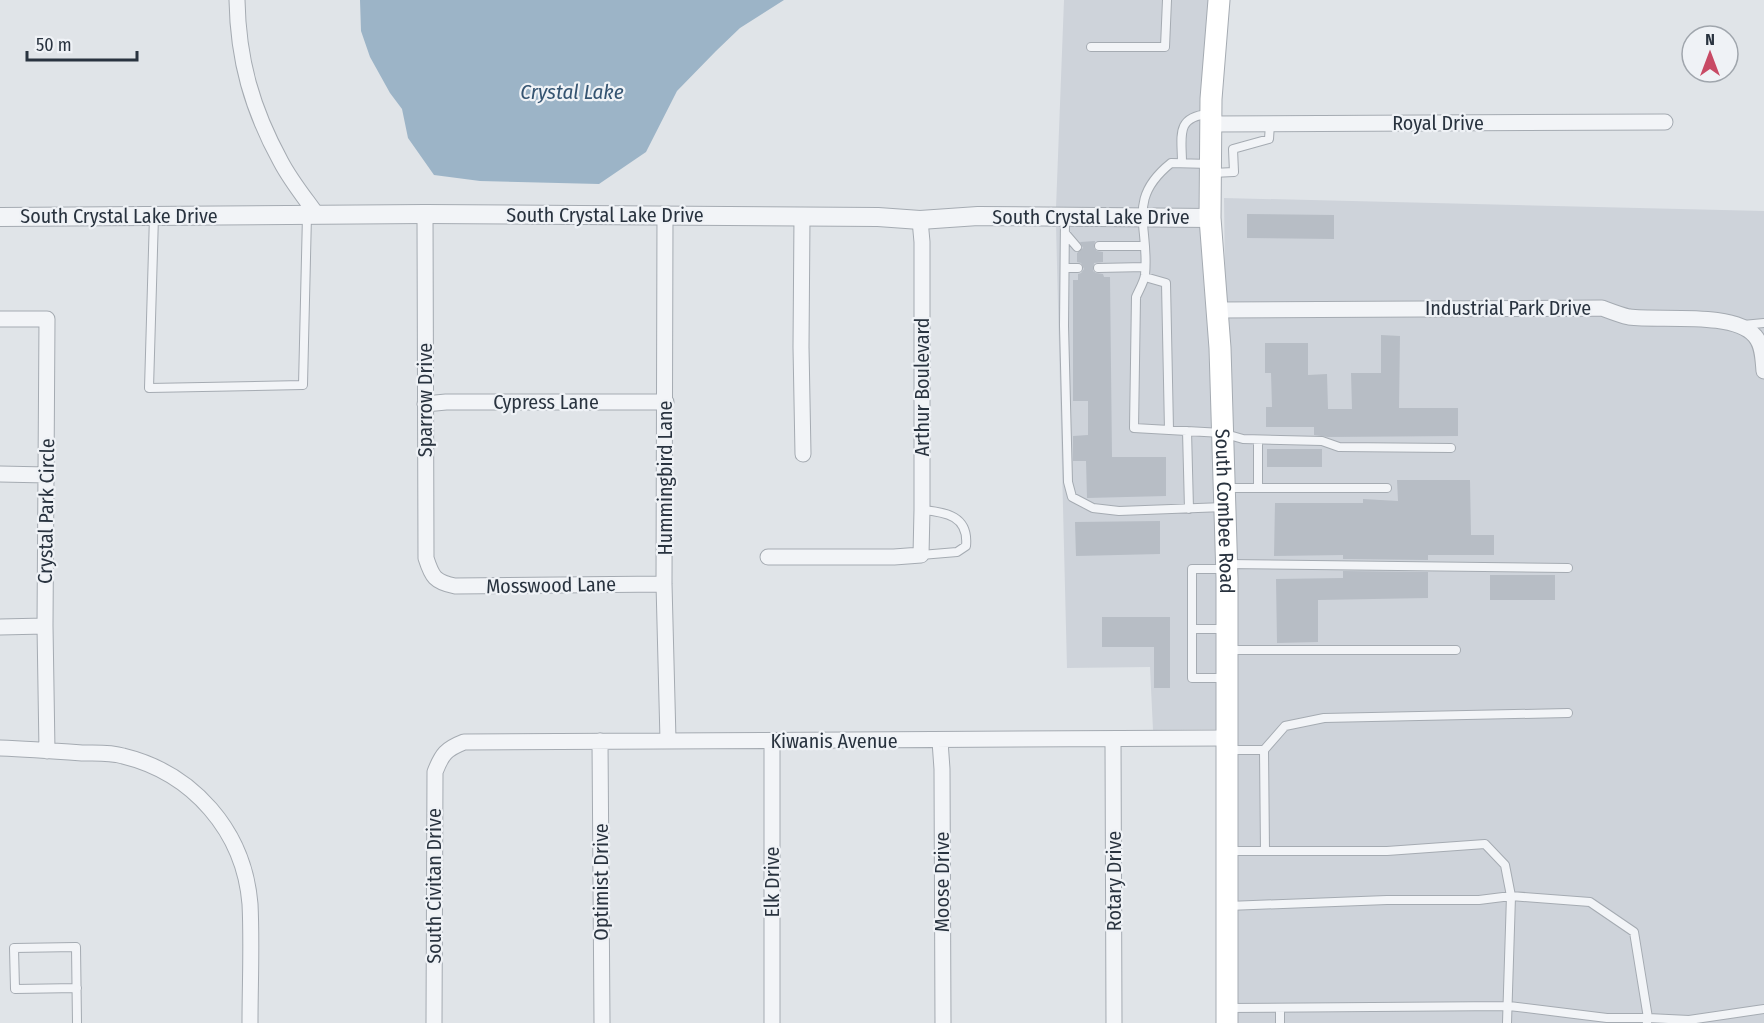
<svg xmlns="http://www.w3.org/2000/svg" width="1764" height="1023" font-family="'Fira Sans Condensed',sans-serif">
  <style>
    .built { fill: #ced3da }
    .water { fill: #9cb4c7 }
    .building { fill: #b7bdc5 }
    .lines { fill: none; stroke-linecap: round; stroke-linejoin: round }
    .service-casing { stroke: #a5abb2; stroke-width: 10 }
    .minor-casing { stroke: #a5abb2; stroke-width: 17 }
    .tertiary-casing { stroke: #a5abb2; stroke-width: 20 }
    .secondary-casing { stroke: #a5abb2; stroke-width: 23 }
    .service { stroke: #f2f4f7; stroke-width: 8 }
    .minor { stroke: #f2f4f7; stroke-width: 15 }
    .tertiary { stroke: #f2f4f7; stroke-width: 18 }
    .secondary { stroke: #fff; stroke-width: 21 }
    .labels { text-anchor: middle; stroke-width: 4.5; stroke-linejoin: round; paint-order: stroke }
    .street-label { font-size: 20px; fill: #29333f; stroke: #eff2f6 }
    .water-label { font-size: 21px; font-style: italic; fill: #355471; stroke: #eff2f6 }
  </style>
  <rect width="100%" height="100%" fill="#e0e4e8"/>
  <!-- built -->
  <path class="built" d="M1064 0H1212L1203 209 1056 208Z
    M1224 198 1764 211V1023H1234Z
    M1056 225 1203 226 1212 348 1219 578 1218 729 1153 730 1150 667 1067 668Z"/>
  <!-- water -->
  <path class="water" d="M360 0H784L740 28 716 51 677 91 646 152 599 184 480 181 434 175 408 138 402 109 390 93 370 57 361 31Z"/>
  <!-- building -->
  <path class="building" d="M1247 214 1334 215V239L1247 238Z
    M1095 241 1094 248 1097 251 1103 252V262L1094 263 1093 271 1096 273 1103 274 1104 277H1110L1112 457H1166V496L1087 498 1086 461H1073V436L1088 435V401H1073V280H1078V274L1081 273 1084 269 1081 263 1077 262V253L1083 248 1080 242Z
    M1381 335 1400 336 1399 408H1458V436L1328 437 1314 435V427H1266V407H1272L1271 373H1265V343H1308V375L1327 374 1328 409H1352L1351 373H1381Z
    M1267 449H1322V467H1267Z
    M1397 480H1470L1471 535H1494V555H1428V560L1343 559V555L1274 556 1275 503H1363V499L1398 501Z
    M1160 521V554L1076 556 1075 522Z
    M1343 571 1428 572V598L1318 600V642L1277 643 1276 579 1343 578Z
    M1490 575H1555V600H1490Z
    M1102 617H1170V688H1154V647H1102Z"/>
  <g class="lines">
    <!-- service casing -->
    <g class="service-casing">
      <path id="service" d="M1091 47H1165L1167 0
        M1182 163C1182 137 1175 117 1208 114
        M1210 164 1171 163C1125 200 1150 226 1145 275 1144 282 1139 290 1136 297L1134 428 1222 433 1243 439 1322 441 1339 447 1451 448
        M1212 173 1234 172 1233 149 1269 139 1270 124
        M154 216 149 388 303 385 307 215
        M1065 218 1064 326 1068 482 1072 497 1093 508 1119 511 1224 507
        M1065 233 1077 247
        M1099 246H1144
        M1065 268H1078
        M1098 268 1145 267
        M1145 277 1166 283 1169 430
        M1743 325 1764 323
        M1187 431 1189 509
        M1258 440V488
        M1225 488H1387
        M921 555 957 552 966 546C969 516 946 512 922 510
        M1228 564 1568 568
        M1192 629V569H1224
        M1227 650H1456
        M1224 678H1192V629H1224
        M1227 750H1264L1285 726 1324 718 1568 713
        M1264 750 1265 851
        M1227 851H1387L1485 844 1505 865 1511 896 1590 902 1634 932 1648 1018H1607L1509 1006 1228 1008
        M1228 906 1387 900H1479L1511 896 1507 1023
        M77 988 15 989 14 948 76 947 77 1023
        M1647 1022 1648 1018 1689 1020 1764 1009
        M1280 1023V1008"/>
    </g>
    <!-- minor casing -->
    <g class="minor-casing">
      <path id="minor" d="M237 0C238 60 252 109 281 162 291 181 305 198 317 215
        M1211 124 1665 122
        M425 214 426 558C432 577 435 582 455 586L664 584
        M665 215 664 584 668 740
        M802 217 801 347 803 454
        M1217 310 1602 308C1610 311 1620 315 1629 317 1661 321 1734 311 1755 336 1763 345 1763 360 1764 371
        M0 319H47L45 626 47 751
        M425 404 446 402H666
        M0 474 47 475
        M768 557H894L921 555 922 510V242L920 220
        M0 627 45 626
        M1113 739 1114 1023
        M600 741 602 1023
        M772 741V1023
        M940 741 942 769 943 1023
        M0 748C27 749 55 751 82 753 95 753 110 752 123 756 193 773 244 831 250 904 252 944 250 984 250 1023
        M434 1023 435 772C442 754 446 749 464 742L1225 738"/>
    </g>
    <!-- tertiary casing -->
    <g class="tertiary-casing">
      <path id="tertiary" d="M0 217 425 214 878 217 920 220 978 216 1210 218"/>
    </g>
    <!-- secondary casing -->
    <g class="secondary-casing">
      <g id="secondary">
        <path id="s1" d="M1219 0 1211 99 1210 218 1220 348 1227 578V1023"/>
      </g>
    </g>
    <!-- service -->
    <use href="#service" class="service"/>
    <!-- minor -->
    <use href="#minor" class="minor"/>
    <!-- tertiary -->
    <use href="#tertiary" class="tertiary"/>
    <!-- secondary -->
    <use href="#secondary" class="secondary"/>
  </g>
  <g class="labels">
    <!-- street labels -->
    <g class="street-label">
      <text x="1438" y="130">Royal Drive</text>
      <text x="605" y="222">South Crystal Lake Drive</text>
      <text x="119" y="223">South Crystal Lake Drive</text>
      <text x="1091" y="224">South Crystal Lake Drive</text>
      <text x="1508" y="315">Industrial Park Drive</text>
      <text transform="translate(922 387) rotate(-90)" y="7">Arthur Boulevard</text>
      <text transform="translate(425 400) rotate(-90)" y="7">Sparrow Drive</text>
      <text x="546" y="409">Cypress Lane</text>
      <text transform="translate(665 478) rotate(-90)" y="7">Hummingbird Lane</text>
      <text transform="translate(46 511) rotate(-89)" y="7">Crystal Park Circle</text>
      <text dy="7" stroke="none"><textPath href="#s1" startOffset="512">South Combee Road</textPath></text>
      <text transform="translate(551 585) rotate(-1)" y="7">Mosswood Lane</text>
      <text x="834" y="748">Kiwanis Avenue</text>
      <text transform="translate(1114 881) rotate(-90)" y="7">Rotary Drive</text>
      <text transform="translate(601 882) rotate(-90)" y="7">Optimist Drive</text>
      <text transform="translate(772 882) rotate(-90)" y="7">Elk Drive</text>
      <text transform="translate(942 882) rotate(-90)" y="7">Moose Drive</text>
      <text transform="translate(434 886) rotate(-90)" y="7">South Civitan Drive</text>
    </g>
    <!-- water labels -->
    <g class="water-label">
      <text x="572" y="99">Crystal Lake</text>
    </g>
  </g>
  <!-- north arrow -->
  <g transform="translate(1710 54)"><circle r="28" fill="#eff2f6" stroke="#a0a6ad" stroke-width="1.5"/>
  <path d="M0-4.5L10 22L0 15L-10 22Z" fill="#c84a65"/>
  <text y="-9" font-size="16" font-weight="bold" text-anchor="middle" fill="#29333f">N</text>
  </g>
  <!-- scale -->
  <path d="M27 51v9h110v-9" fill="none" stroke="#29333f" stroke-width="3"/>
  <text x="36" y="51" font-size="18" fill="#29333f" stroke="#eff2f6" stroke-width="4.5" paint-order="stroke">50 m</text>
</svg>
